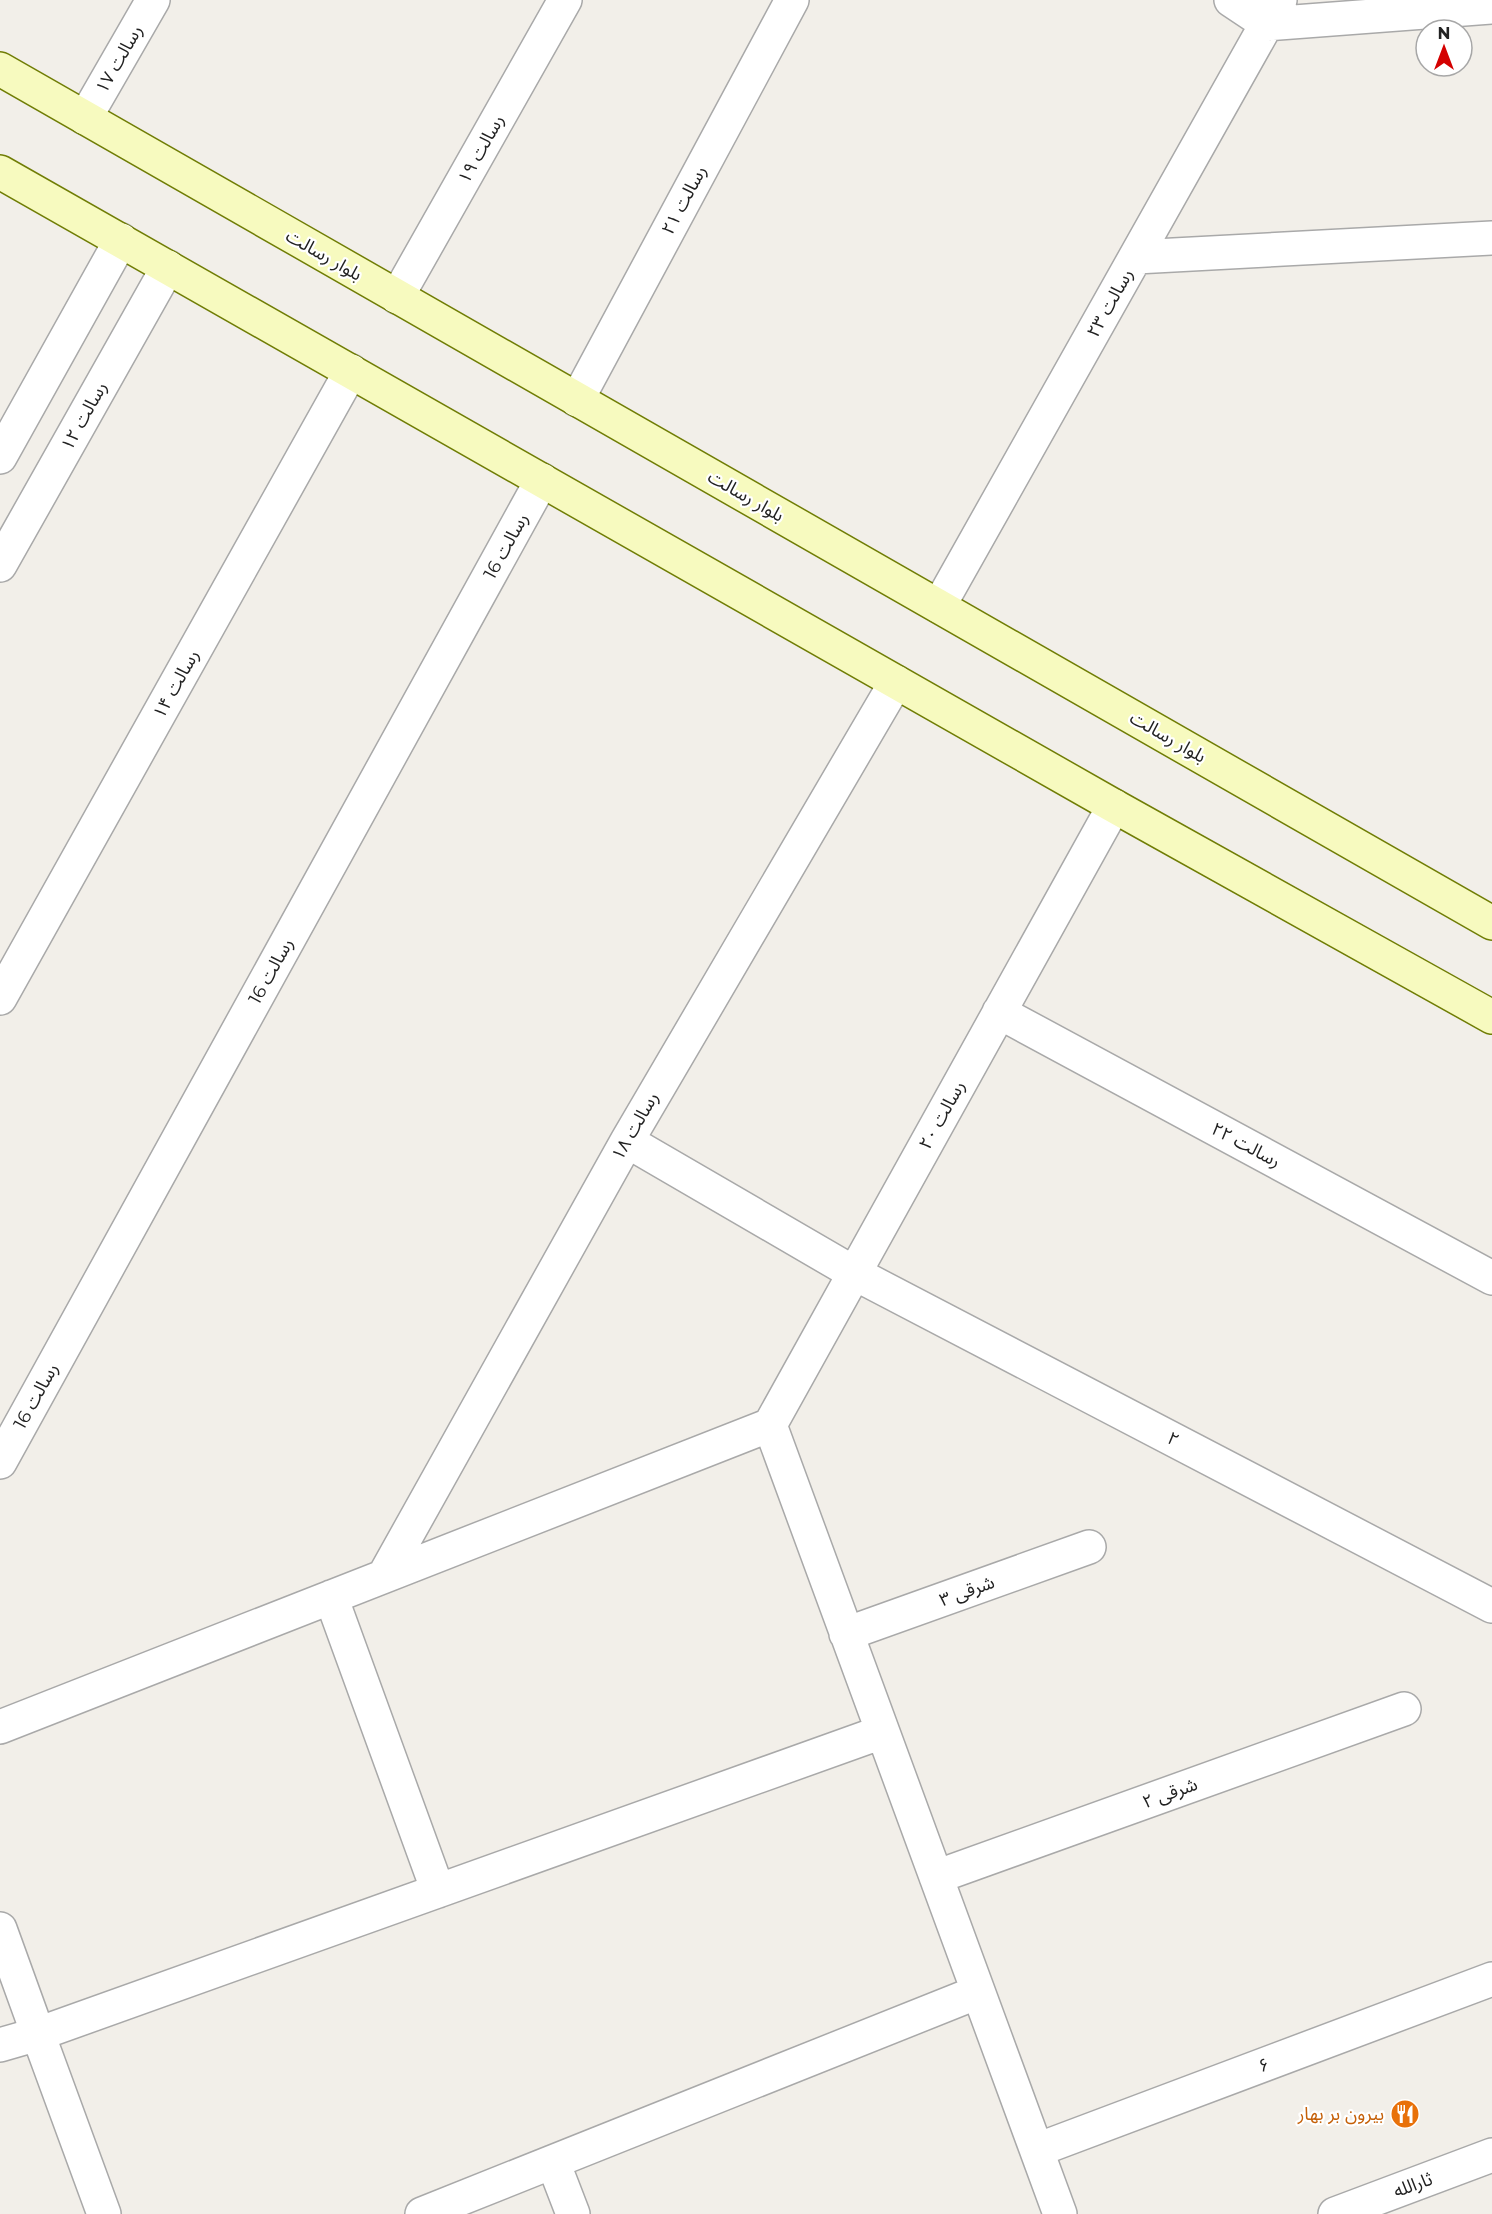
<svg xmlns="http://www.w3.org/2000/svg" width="1492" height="2214" font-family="Montserrat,'Noto Sans Arabic',sans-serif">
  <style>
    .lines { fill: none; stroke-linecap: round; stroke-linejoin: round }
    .minor-casing { stroke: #a9a9a9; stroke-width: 36 }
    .tertiary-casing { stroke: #a9a9a9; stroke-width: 36 }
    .secondary-casing { stroke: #707d05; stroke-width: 36 }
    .minor { stroke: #fff; stroke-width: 33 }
    .tertiary { stroke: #fff; stroke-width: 33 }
    .secondary { stroke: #f7fabf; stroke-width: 33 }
    .labels { text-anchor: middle; stroke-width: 4.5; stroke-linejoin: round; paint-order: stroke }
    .street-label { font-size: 18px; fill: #222; stroke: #fff }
    .food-label { font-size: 18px; fill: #c56008; stroke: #fff; text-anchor: end }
  </style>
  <rect width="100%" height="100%" fill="#f2efe9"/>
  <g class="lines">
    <!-- minor casing -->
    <g class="minor-casing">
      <path id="minor" d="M1231 0 1267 24 1492 7
        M85 118 153 0
        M1136 257 1492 238
        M397 297 565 0
        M577 400 792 0
        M939 606 1280 0
        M0 998 351 371
        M999 1012 1492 1278
        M627 1141 854 1273 1492 1606
        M770 1425 1060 2214
        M770 1425 1114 806
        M0 1462 542 480
        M384 1576 627 1141 896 682
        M331 1597 438 1891
        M846 1634 1089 1547
        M0 1727 770 1425
        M936 1877 1404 1709
        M38 2034 104 2214
        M0 2045 38 2034 882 1732
        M1037 2150 1492 1979
        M553 2162 573 2214
        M422 2214 978 1992"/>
    </g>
    <!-- tertiary casing -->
    <g class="tertiary-casing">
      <path id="tertiary" d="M0 457 121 240
        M0 565 168 267
        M0 1929 38 2034
        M1335 2214 1492 2155"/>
    </g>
    <!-- secondary casing -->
    <g class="secondary-casing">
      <path id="secondary" d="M0 69 1492 923
        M0 172 1114 806 1492 1017"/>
    </g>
    <!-- minor -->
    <use href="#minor" class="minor"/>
    <!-- tertiary -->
    <use href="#tertiary" class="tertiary"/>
    <!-- secondary -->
    <use href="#secondary" class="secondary"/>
  </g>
  <!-- icons -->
  <defs>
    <g id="restaurant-disc" transform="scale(1.5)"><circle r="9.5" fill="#e8710a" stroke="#fff"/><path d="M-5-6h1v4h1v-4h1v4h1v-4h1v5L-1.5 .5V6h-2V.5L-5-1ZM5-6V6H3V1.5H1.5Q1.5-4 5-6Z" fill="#fff"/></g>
  </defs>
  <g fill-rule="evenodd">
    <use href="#restaurant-disc" x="1405" y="2114"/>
  </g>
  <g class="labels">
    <!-- street labels -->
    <g class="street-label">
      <text transform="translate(119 59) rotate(-60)" y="6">رسالت ۱۷</text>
      <text transform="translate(481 149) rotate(-61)" y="6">رسالت ۱۹</text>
      <text transform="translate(684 200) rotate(-62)" y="6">رسالت ۲۱</text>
      <text transform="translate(324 255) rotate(30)" y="6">بلوار رسالت</text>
      <text transform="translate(1110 303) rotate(-61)" y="6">رسالت ۲۳</text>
      <text transform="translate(84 416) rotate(-61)" y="6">رسالت ۱۲</text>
      <text transform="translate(746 496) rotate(30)" y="6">بلوار رسالت</text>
      <text transform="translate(506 546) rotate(-61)" y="6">رسالت 16</text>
      <text transform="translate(176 684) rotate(-61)" y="6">رسالت ۱۴</text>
      <text transform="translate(1168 737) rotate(30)" y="6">بلوار رسالت</text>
      <text transform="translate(271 971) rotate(-61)" y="6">رسالت 16</text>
      <text transform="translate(942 1115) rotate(-61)" y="6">رسالت ۲۰</text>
      <text transform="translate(635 1126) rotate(-60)" y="6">رسالت ۱۸</text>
      <text transform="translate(1246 1145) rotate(28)" y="6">رسالت ۲۲</text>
      <text transform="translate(36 1396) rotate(-61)" y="6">رسالت 16</text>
      <text transform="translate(1173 1439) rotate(28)" y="6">۲</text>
      <text transform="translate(967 1591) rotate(-20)" y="6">۳ شرقی</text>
      <text transform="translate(1170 1793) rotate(-20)" y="6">۲ شرقی</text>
      <text transform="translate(1264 2065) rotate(-21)" y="6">۶</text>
      <text transform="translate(1413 2185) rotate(-20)" y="6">ثارالله</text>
    </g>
    <!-- food labels -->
    <g class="food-label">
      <text x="1384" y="2120">بیرون بر بهار</text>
    </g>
  </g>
  <!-- north arrow -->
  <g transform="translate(1444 48)"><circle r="28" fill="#ffffff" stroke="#a7a7a7" stroke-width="1.5"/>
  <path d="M0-4.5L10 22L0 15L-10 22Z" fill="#d40000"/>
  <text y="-9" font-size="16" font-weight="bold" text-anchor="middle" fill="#222222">N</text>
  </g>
</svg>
